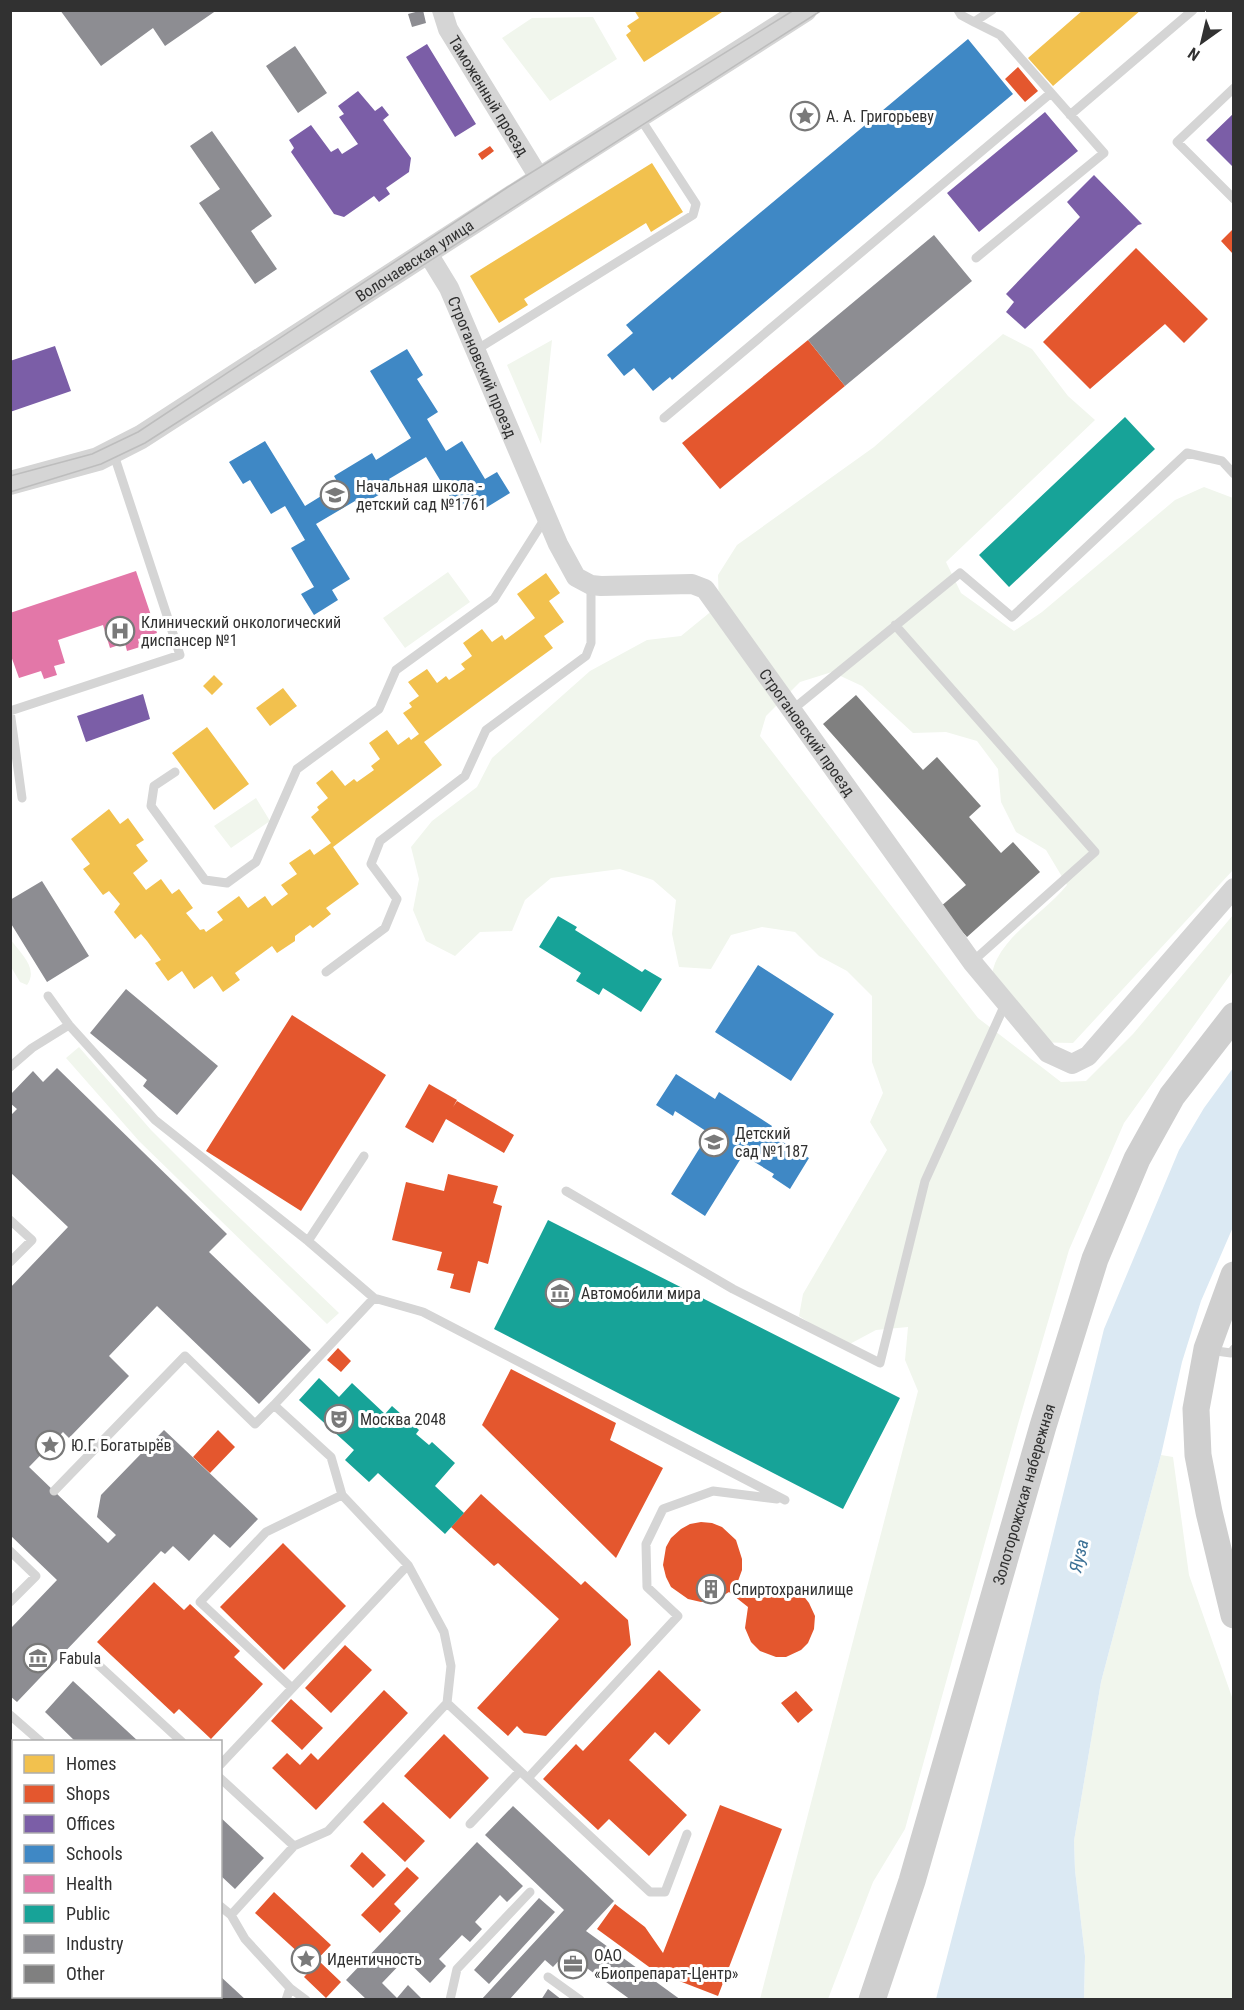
<svg xmlns="http://www.w3.org/2000/svg" width="1244" height="2010" font-family="'Roboto Condensed',sans-serif">
  <style>
    .green { fill: #f1f6ed }
    .water { fill: #dbe9f3 }
    .homes { fill: #f2c14e }
    .shops { fill: #e4572e }
    .offices { fill: #7b5ea7 }
    .schools { fill: #3f88c5 }
    .health { fill: #e377a8 }
    .public { fill: #17a398 }
    .industry { fill: #8d8d92 }
    .building { fill: #808080 }
    .lines { fill: none; stroke-linecap: round; stroke-linejoin: round }
    .service { stroke: #d5d5d5; stroke-width: 9 }
    .minor { stroke: #d5d5d5; stroke-width: 20 }
    .tertiary { stroke: #d5d5d5; stroke-width: 24 }
    .secondary { stroke: #cfcfcf; stroke-width: 27 }
    .tram { stroke: #bdbdbd; stroke-width: 1.5 }
    .labels { text-anchor: middle; stroke-width: 6; stroke-linejoin: round; paint-order: stroke }
    .street-label { font-size: 16px; fill: #313131; stroke: #fff }
    .poi-label { font-size: 16px; fill: #313131; stroke: #fff; text-anchor: start }
    .water-label { font-size: 18px; font-style: italic; fill: #3c7196; stroke: #fff }
  </style>
  <rect width="100%" height="100%" fill="#fff"/>
  <!-- green -->
  <path class="green" d="M593 17 617 59 550 101 502 38 532 18Z
    M1003 334 1032 349 1068 396 1095 420 946 562 961 593 1014 631 1042 612 1175 500 1204 487 1233 498V870L1073 1043 1025 1042 989 991C991 981 992 968 997 959 1012 930 1046 911 1067 885L1046 850 1016 832 1001 802 998 769 977 741 946 732 913 733 862 686 832 672 800 682 766 716 760 736 978 1018 1061 1082 1086 1081 1133 1034 1233 915V971L1124 1123 1069 1250 1018 1424 905 1829 873 1882 828 1999H760L918 1391 905 1360 908 1327 876 1330 846 1346 799 1316 803 1294 887 1150 870 1122 883 1093 872 1062V996L847 971 819 956 795 932 762 927 731 935 711 969 679 967 672 934 676 900 653 880 620 869 551 878 525 900 512 931 480 932 455 956 426 941 413 910 419 879 411 847 432 821 477 787 492 758 590 671 647 640 681 636 719 605 718 575 737 545 874 447Z
    M552 340 541 444 507 365Z
    M448 572 470 602 405 648 383 618Z
    M256 798 270 821 231 848 214 826Z
    M11 940C20 953 39 968 27 985L20 982 11 967Z
    M79 1047 151 1130 218 1197 339 1313 327 1324 139 1141 66 1058Z
    M1161 1455 1173 1457 1189 1575 1233 1700V1999L1084 2000 1085 1956 1075 1870 1074 1841 1101 1682Z"/>
  <!-- water -->
  <path class="water" d="M1233 1068V1227L1201 1301 1182 1362 1161 1455 1101 1682 1074 1841 1075 1870 1085 1956 1084 1999H936L980 1830 1104 1329 1179 1150 1204 1108Z"/>
  <!-- homes -->
  <path class="homes" d="M634 10H725L644 62 626 35 631 31 627 26 639 18Z
    M1083 10H1141L1053 86 1028 58Z
    M652 163 683 212 651 232 646 223 524 299 528 305 499 323 470 276Z
    M546 573 560 593 549 601 564 622 544 636 553 648 424 742 442 765 333 847 359 884 326 908 331 914 313 928 310 925 295 936V941L277 953 272 946 235 973 240 980 223 992 212 976 194 989 182 971 168 981 155 963 161 960 147 941 141 934 135 939 114 912 120 904 109 891 103 895 83 869 90 864 71 839 109 809 120 824 128 818 144 840 136 845 148 861 133 873 146 890 161 879 172 894 179 889 193 908 186 913 200 930 204 929 206 932 223 920 217 912 239 896 248 908 265 896 272 906 288 894 281 885 297 874 289 863 310 849 314 855 331 843 311 817 319 810 317 807 328 798 316 783 332 770 345 786 354 779 357 782 374 770 371 766 380 759 369 743 387 730 398 745 409 737 411 740 419 734 403 713 412 707 409 703 419 696 408 682 427 669 437 683 446 676 449 680 465 669 461 664 472 656 463 643 482 629 492 642 502 635 505 640 535 618 517 594Z
    M214 675 223 684 212 695 203 686Z
    M283 688 297 706 270 726 256 708Z
    M207 727 249 784 214 810 172 753Z"/>
  <!-- shops -->
  <path class="shops" d="M1018 67 1038 91 1025 102 1005 79Z
    M490 146 494 151 482 160 478 154Z
    M1233 229V254L1221 241Z
    M1136 248 1208 319 1184 343 1165 324 1090 389 1043 342Z
    M808 340 845 386 720 489 682 443Z
    M292 1015 386 1075 301 1211 206 1151Z
    M429 1084 457 1100 453 1107 457 1101 514 1135 504 1153 446 1119 433 1143 405 1127Z
    M448 1174 498 1186 493 1203 502 1206 488 1264 478 1261 470 1293 450 1288 454 1274 437 1270 442 1252 392 1240 406 1182 444 1191Z
    M338 1348 351 1361 341 1372 327 1360Z
    M511 1369 616 1423 610 1440 663 1468 616 1558 482 1425Z
    M218 1430 235 1447 210 1473 193 1457Z
    M481 1494 581 1585 585 1581 628 1620 631 1645 546 1736 524 1733 517 1726 508 1736 477 1708 559 1619 498 1563 494 1566 451 1527Z
    M701 1522 712 1523 722 1527 736 1540 742 1559V1570L738 1581 756 1596 769 1589 785 1587 802 1594 809 1603 815 1616 814 1629 808 1643 801 1650 786 1657H776L760 1651 751 1642 745 1628 748 1607 729 1592 716 1600 701 1602 688 1599 671 1587 666 1577 663 1565 666 1547 671 1538 681 1529 690 1524Z
    M283 1543 346 1606 284 1670 220 1607Z
    M154 1582 184 1610 190 1604 240 1651 234 1657 263 1684 211 1739 179 1709 174 1714 97 1642Z
    M345 1645 372 1670 331 1713 305 1688Z
    M659 1670 701 1710 669 1745 655 1732 629 1760 687 1815 649 1856 609 1819 598 1830 543 1779 576 1744 583 1751Z
    M384 1690 408 1713 316 1810 272 1768 287 1753 300 1765 311 1753 318 1760Z
    M796 1691 813 1710 798 1723 781 1703Z
    M291 1699 323 1728 302 1750 271 1721Z
    M444 1734 489 1778 450 1819 404 1776Z
    M383 1802 425 1841 405 1862 363 1822Z
    M720 1805 782 1829 718 1996 656 1972 597 1929 615 1904 645 1927 663 1953Z
    M10 1849 14 1851V1937L10 1934Z
    M362 1852 386 1875 373 1888 350 1866Z
    M407 1867 419 1878 394 1904 401 1911 380 1933 361 1915Z
    M274 1892 331 1945 312 1965 255 1913Z
    M319 1961 341 1982 326 1998 304 1977Z
    M77 1996H142L139 2000H80Z"/>
  <!-- offices -->
  <path class="offices" d="M427 44 476 124 455 137 406 57Z
    M358 91 375 111 382 106 389 115 383 120 411 158 409 172 386 188 390 194 379 202 374 196 344 217 334 214 291 152 294 148 289 140 311 125 331 152 338 148 342 154 358 144 339 117 344 114 338 106Z
    M1045 112 1078 151 979 232 947 193Z
    M1234 113V168L1206 140Z
    M1094 175 1142 224 1138 225 1025 329 1006 312 1014 302 1006 294 1080 217 1067 202Z
    M55 346 71 391 10 412V361Z
    M143 694 150 719 86 742 77 716Z"/>
  <!-- schools -->
  <path class="schools" d="M968 39 1013 94 672 380 670 377 653 391 634 368 624 376 607 355 633 333 626 325Z
    M407 349 423 375 417 379 438 412 427 419 446 451 462 441 485 479 497 472 510 493 484 509 476 496 457 508 426 457 389 479 394 486 358 507 355 501 316 524 350 579 332 590 338 600 314 615 301 594 314 587 291 548 305 540 285 506 271 514 250 480 243 484 229 462 265 441 305 506 339 485 334 476 372 453 376 460 411 438 370 371Z
    M758 965 834 1014 791 1081 715 1032Z
    M676 1074 715 1099 719 1092 772 1126 768 1133 809 1158 790 1189 772 1177 774 1174 743 1155 705 1216 671 1194 709 1133 675 1111 673 1116 656 1105Z"/>
  <!-- health -->
  <path class="health" d="M136 571 157 633 138 639 140 647 127 651 125 643 110 648 103 625 58 640 65 663 54 666 57 675 44 679 41 671 19 678 10 653V613Z"/>
  <!-- public -->
  <path class="public" d="M1125 417 1155 449 1009 587 979 555Z
    M558 916 577 927 575 930 642 972 645 969 662 979 641 1012 603 988 599 995 576 981 581 973 539 947Z
    M548 1220 900 1398 843 1509 494 1329Z
    M319 1378 339 1397 352 1383 385 1414 392 1406 419 1430 416 1434 429 1445 432 1442 455 1463 435 1486 464 1513 445 1534 378 1473 369 1482 345 1460 354 1450 299 1400Z"/>
  <!-- industry -->
  <path class="industry" d="M60 10H217L165 46 153 28 101 66Z
    M423 10 426 23 412 27 408 14Z
    M295 46 327 93 298 113 266 66Z
    M212 131 272 216 251 231 277 269 255 284 199 203 220 189 190 146Z
    M934 235 972 281 845 386 808 340Z
    M42 881 89 956 47 982 10 922V900Z
    M126 989 218 1066 177 1115 143 1086 147 1080 90 1033Z
    M57 1068 227 1234 209 1252 311 1350 259 1404 157 1306 109 1356 129 1376 69 1438 63 1432 29 1467 108 1543 116 1535 97 1517 101 1495 164 1430 258 1519 230 1548 214 1534 189 1561 173 1546 165 1554 161 1551 17 1702 10 1696V1626L12 1627 57 1580 10 1535V1288L68 1227 10 1172V1116L17 1109 10 1103V1095L33 1071 43 1082Z
    M73 1681 139 1742H76L45 1712Z
    M513 1806 614 1901 586 1931 681 2000H631L566 1953 553 1967 545 1960 509 2000H481L564 1910 485 1835Z
    M220 1817 264 1858 235 1889 220 1875Z
    M477 1842 523 1886 507 1902 500 1895 475 1922 482 1929 470 1942 462 1935 439 1959 446 1966 430 1983 405 1959 382 1983 397 1998 408 1985 423 2000H367L346 1980Z
    M539 1898 555 1912 489 1984 474 1970Z
    M220 1976 246 2000H139L142 1996H220Z
    M548 1989 562 2000H541Z"/>
  <!-- building -->
  <path class="building" d="M856 695 923 770 937 757 981 806 969 817 1001 853 1013 842 1040 872 967 937 940 907 966 885 823 724Z"/>
  <g class="lines">
    <!-- service -->
    <path class="service" d="M958 10 961 15 974 22 992 10
      M974 22 1000 35 1104 153 976 258
      M1234 88 1177 142 1234 199
      M1070 115 1193 10
      M476 350 693 215 696 204 640 118
      M664 418 1051 93
      M895 625 1095 852 972 962
      M792 710 960 573 1012 617 1187 453 1222 461 1234 474
      M175 772 154 786 151 806 205 880 227 883 256 862 297 769 379 709 396 670 494 599 546 517
      M22 798 10 711 180 655 113 452
      M326 972 385 928 397 899 371 864 380 841 465 776 486 730 586 656 591 643V585
      M48 996 69 1025 155 1120 308 1241
      M10 1067 32 1048 69 1025
      M364 1156 308 1241 374 1298
      M566 1191 733 1289 880 1363 925 1181 1006 1002
      M10 1220 32 1240 10 1262
      M1209 1350 1231 1353 1234 1349
      M54 1491 185 1356 255 1424 274 1405
      M10 1551 36 1576 10 1602
      M92 1659 182 1742
      M292 1688 200 1602 266 1532 342 1495 331 1457 274 1405 374 1298 423 1312 785 1500
      M447 1703 650 1892H665L687 1834
      M10 1715 41 1742
      M220 1765 408 1565
      M220 1778 294 1846
      M528 1778 678 1616 647 1587 646 1544 663 1509 713 1491 777 1499
      M10 1817 14 1820
      M470 1824 520 1771
      M220 1906 231 1915 245 1939 290 1988 286 2000
      M231 1915 294 1846 328 1831 447 1703 451 1666 444 1632 408 1565 342 1495
      M10 1945 14 1948
      M548 1977 580 2000
      M290 1988 306 2000
      M65 1996 68 2000
      M450 2000 457 1969 530 1892"/>
    <!-- minor -->
    <g class="minor">
      <path id="s1" d="M442 10 448 29 540 179"/>
      <path id="s2" d="M427 252 449 288 558 544 576 577 591 585 601 586 692 584 705 589 972 962 1048 1053 1072 1064 1088 1056 1234 888"/>
    </g>
    <!-- tertiary -->
    <path class="tertiary" id="s3" d="M10 483 98 459 141 437 540 179 805 10"/>
    <!-- secondary -->
    <g class="secondary">
      <path d="M1234 1275 1207 1349 1196 1409 1198 1455 1209 1512 1234 1615"/>
      <path id="s4" d="M872 2000 912 1881 1043 1426 1095 1259 1137 1159 1172 1096 1234 1016"/>
    </g>
    <!-- tram -->
    <path class="tram" d="M10 476 92 454 138 432 508 187 794 10
      M10 492 101 464 145 443 822 10"/>
  </g>
  <!-- icons -->
  <defs>
    <g id="sight-ring" transform="scale(1.5)"><circle r="9.5" fill="#fff" stroke="#797979" stroke-width="1.5"/><path d="M0-6L1.8-2.2L6-1.7L2.9 1.2L3.7 5.4L0 3.3L-3.7 5.4L-2.9 1.2L-6-1.7L-1.8-2.2Z" fill="#797979"/></g>
    <g id="school-ring" transform="scale(1.5)"><circle r="9.5" fill="#fff" stroke="#797979" stroke-width="1.5"/><path d="M0-5L7-2L0 1L-7-2ZM-4 1L0 2.5L4 1V4Q0 6-4 4Z" fill="#797979"/></g>
    <g id="hospital-ring" transform="scale(1.5)"><circle r="9.5" fill="#fff" stroke="#797979" stroke-width="1.5"/><path d="M-5-5h3v3.5h4V-5h3V5h-3V1.5h-4V5h-3Z" fill="#797979"/></g>
    <g id="museum-ring" transform="scale(1.5)"><circle r="9.5" fill="#fff" stroke="#797979" stroke-width="1.5"/><path d="M0-6L6-3V-2H-6V-3ZM-5-1h2V3h-2ZM-1-1h2V3h-2ZM3-1h2V3H3ZM-6 4H6V6H-6Z" fill="#797979"/></g>
    <g id="theatre-ring" transform="scale(1.5)"><circle r="9.5" fill="#fff" stroke="#797979" stroke-width="1.5"/><path d="M-5-5.5Q0-4 5-5.5V0Q5 5 0 6Q-5 5-5 0ZM-3.3-2.5H-1v1.5H-3.3ZM1-2.5H3.3v1.5H1ZM-2.8 1Q0 5.5 2.8 1Z" fill="#797979"/></g>
    <g id="building-ring" transform="scale(1.5)"><circle r="9.5" fill="#fff" stroke="#797979" stroke-width="1.5"/><path d="M-4-6H4V6H1V3H-1V6H-4ZM-2.5-4.3h1.7v1.8h-1.7ZM.8-4.3h1.7v1.8H.8ZM-2.5-1h1.7V.8h-1.7ZM.8-1h1.7V.8H.8Z" fill="#797979"/></g>
    <g id="office-ring" transform="scale(1.5)"><circle r="9.5" fill="#fff" stroke="#797979" stroke-width="1.5"/><path d="M-6-3h4V-5.5h4V-3h4V5H-6ZM-1-4.5V-3h2v-1.5ZM-6 0V1H6V0Z" fill="#797979"/></g>
  </defs>
  <g fill-rule="evenodd">
    <use href="#sight-ring" x="805" y="116"/>
    <use href="#school-ring" x="335" y="495"/>
    <use href="#hospital-ring" x="120" y="631"/>
    <use href="#school-ring" x="714" y="1142"/>
    <use href="#museum-ring" x="560" y="1293"/>
    <use href="#theatre-ring" x="339" y="1419"/>
    <use href="#sight-ring" x="50" y="1445"/>
    <use href="#building-ring" x="711" y="1589"/>
    <use href="#museum-ring" x="38" y="1658"/>
    <use href="#sight-ring" x="306" y="1959"/>
    <use href="#office-ring" x="573" y="1964"/>
  </g>
  <g class="labels">
    <!-- street labels -->
    <g class="street-label">
      <text dy="6" stroke="none"><textPath href="#s1" startOffset="98">Таможенный проезд</textPath></text>
      <text dy="6" stroke="none"><textPath href="#s3" startOffset="465">Волочаевская улица</textPath></text>
      <text dy="6" stroke="none"><textPath href="#s2" startOffset="128">Строгановский проезд</textPath></text>
      <text dy="6" stroke="none"><textPath href="#s2" startOffset="666">Строгановский проезд</textPath></text>
      <text dy="6" stroke="none"><textPath href="#s4" startOffset="528">Золоторожская набережная</textPath></text>
    </g>
    <!-- poi labels -->
    <g class="poi-label">
      <text x="826" y="122">А. А. Григорьеву</text>
      <text x="356" y="492">Начальная школа -<tspan x="356" dy="18">детский сад №1761</tspan></text>
      <text x="141" y="628">Клинический онкологический<tspan x="141" dy="18">диспансер №1</tspan></text>
      <text x="735" y="1139">Детский<tspan x="735" dy="18">сад №1187</tspan></text>
      <text x="581" y="1299">Автомобили мира</text>
      <text x="360" y="1425">Москва 2048</text>
      <text x="71" y="1451">Ю.Г. Богатырёв</text>
      <text x="732" y="1595">Спиртохранилище</text>
      <text x="59" y="1664">Fabula</text>
      <text x="594" y="1961">ОАО<tspan x="594" dy="18">«Биопрепарат-Центр»</tspan></text>
      <text x="327" y="1965">Идентичность</text>
    </g>
    <!-- water labels -->
    <g class="water-label">
      <text transform="translate(1079 1556) rotate(-77)" y="6">Яуза</text>
    </g>
  </g>
  <!-- border -->
  <rect width="1244" height="2010" fill="none" stroke="#313131" stroke-width="24"/>
  <!-- legend -->
  <rect x="12" y="1740" width="210" height="258" fill="#ffffff" stroke="#adadad" stroke-width="1.5"/>
  <rect x="24" y="1755" width="30" height="18" fill="#f2c14e" stroke="#adadad" stroke-width="1.5"/>
  <text x="66" y="1770" font-size="18" fill="#313131">Homes</text>
  <rect x="24" y="1785" width="30" height="18" fill="#e4572e" stroke="#adadad" stroke-width="1.5"/>
  <text x="66" y="1800" font-size="18" fill="#313131">Shops</text>
  <rect x="24" y="1815" width="30" height="18" fill="#7b5ea7" stroke="#adadad" stroke-width="1.5"/>
  <text x="66" y="1830" font-size="18" fill="#313131">Offices</text>
  <rect x="24" y="1845" width="30" height="18" fill="#3f88c5" stroke="#adadad" stroke-width="1.5"/>
  <text x="66" y="1860" font-size="18" fill="#313131">Schools</text>
  <rect x="24" y="1875" width="30" height="18" fill="#e377a8" stroke="#adadad" stroke-width="1.5"/>
  <text x="66" y="1890" font-size="18" fill="#313131">Health</text>
  <rect x="24" y="1905" width="30" height="18" fill="#17a398" stroke="#adadad" stroke-width="1.5"/>
  <text x="66" y="1920" font-size="18" fill="#313131">Public</text>
  <rect x="24" y="1935" width="30" height="18" fill="#8d8d92" stroke="#adadad" stroke-width="1.5"/>
  <text x="66" y="1950" font-size="18" fill="#313131">Industry</text>
  <rect x="24" y="1965" width="30" height="18" fill="#808080" stroke="#adadad" stroke-width="1.5"/>
  <text x="66" y="1980" font-size="18" fill="#313131">Other</text>
  <!-- north arrow -->
  <g transform="translate(1202 42) rotate(214)" stroke="#ffffff" stroke-width="4.5" paint-order="stroke">
  <path d="M0-4.5L10 22L0 15L-10 22Z" fill="#313131"/>
  <text y="-9" font-size="16" font-weight="bold" text-anchor="middle" fill="#313131">N</text>
  </g>
</svg>
